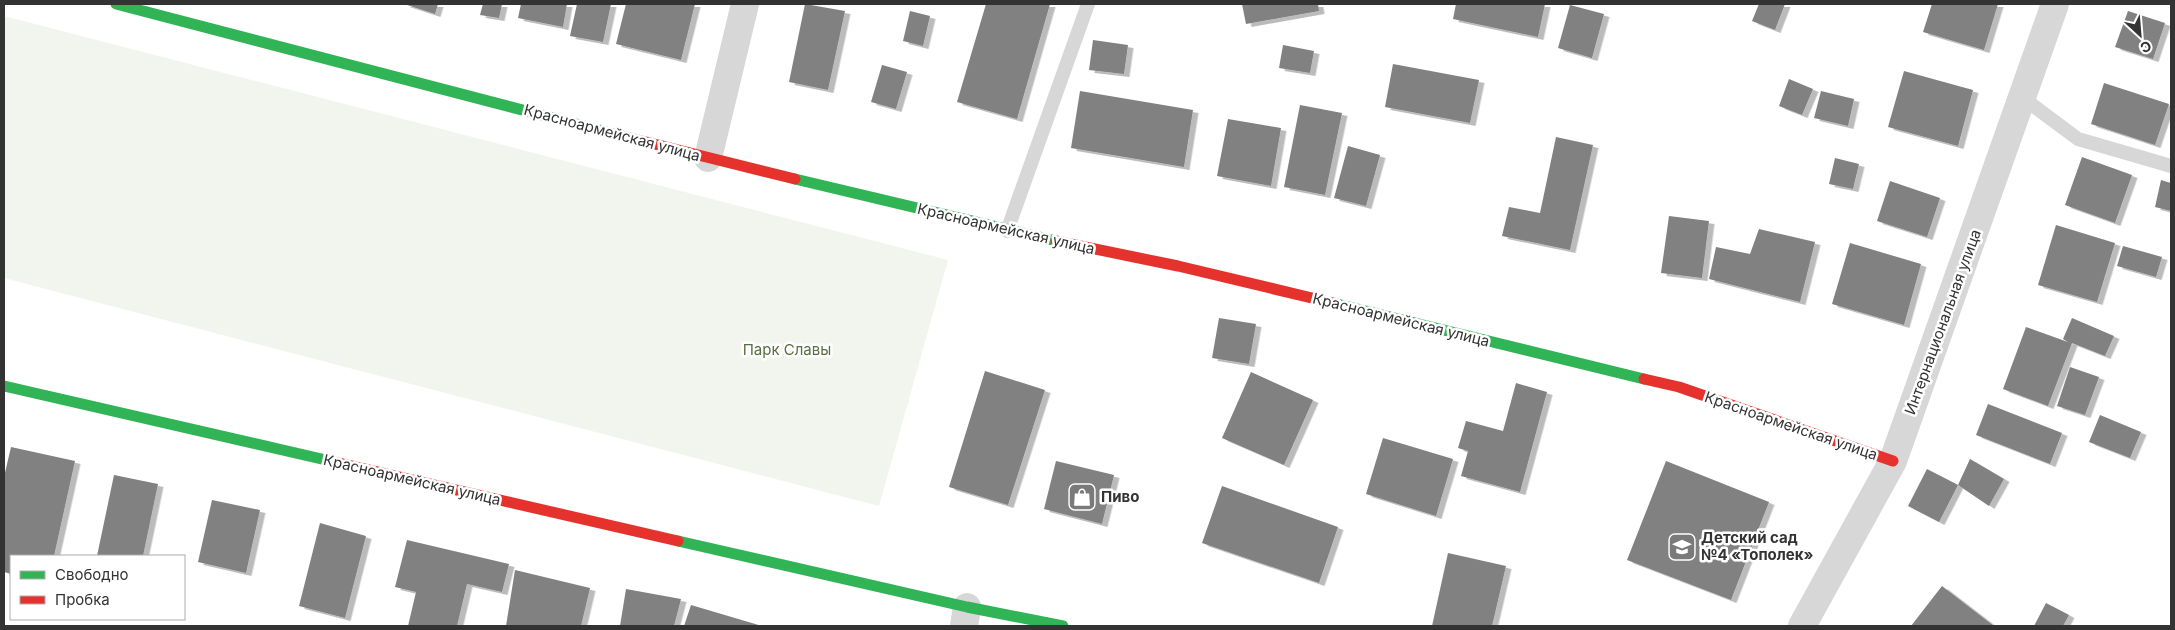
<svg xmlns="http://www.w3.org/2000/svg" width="2175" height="630" font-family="Inter,sans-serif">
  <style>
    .green { fill: #f1f5ed }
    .building { fill: #818181; filter: url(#shadow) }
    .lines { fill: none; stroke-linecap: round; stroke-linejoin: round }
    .lane { stroke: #d7d7d7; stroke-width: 14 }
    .street { stroke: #d7d7d7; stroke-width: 28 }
    .fast { stroke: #30b455; stroke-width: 11 }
    .jam { stroke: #e5322d; stroke-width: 11 }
    .labels { text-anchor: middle; stroke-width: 5; stroke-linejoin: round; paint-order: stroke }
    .street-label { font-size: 15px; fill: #333; stroke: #fff }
    .park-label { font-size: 15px; fill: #56703f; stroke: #fff }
    .poi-label { font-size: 15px; font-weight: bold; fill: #333; stroke: #fff; text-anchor: start }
  </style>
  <defs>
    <filter id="shadow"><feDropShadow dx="5.5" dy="3" stdDeviation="0" flood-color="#0004"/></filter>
  </defs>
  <rect width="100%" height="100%" fill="#fff"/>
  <!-- green -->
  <path class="green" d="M4 16 948 260 879 506 4 278Z"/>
  <!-- building -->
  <path class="building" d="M404 4H438L435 14Z
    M483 4H502L499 18 480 15Z
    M521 4H567L563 27 518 18Z
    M577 4H611L603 42 570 36Z
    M626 4H695L681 60 616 44Z
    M805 4 845 11 828 90 789 82Z
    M986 4H1050L1017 119 957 102Z
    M1242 4H1318L1319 11 1246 24Z
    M1456 4H1545L1538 37 1453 19Z
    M1759 4H1785L1775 30 1752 21Z
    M1932 4H1998L1984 50 1923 32Z
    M1570 5 1604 14 1592 58 1558 48Z
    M910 11 930 16 923 46 903 41Z
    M2128 11 2165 23 2153 59 2115 47Z
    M1093 40 1128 45 1124 74 1089 70Z
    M1283 45 1314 51 1310 73 1279 68Z
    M1393 64 1479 80 1470 123 1385 107Z
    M882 65 907 72 896 109 871 102Z
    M1904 71 1973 90 1958 146 1888 127Z
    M1789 79 1813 89 1802 115 1779 106Z
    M2104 83 2169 104 2155 145 2091 124Z
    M1080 91 1193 110 1184 167 1071 148Z
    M1821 91 1854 99 1848 126 1814 118Z
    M1300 105 1342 113 1325 195 1284 187Z
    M1228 119 1281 128 1271 186 1217 176Z
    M1556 137 1593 145 1570 250 1502 236 1509 207 1540 213Z
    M1348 146 1380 155 1366 206 1334 198Z
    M2082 157 2132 175 2115 223 2065 205Z
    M1835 158 1859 164 1853 189 1829 184Z
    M2161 180 2171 183V211L2155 207Z
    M1890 181 1940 198 1927 237 1877 221Z
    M1669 216 1709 221 1702 278 1661 273Z
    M2056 225 2115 243 2097 302 2038 285Z
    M1759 229 1815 242 1800 302 1709 279 1716 247 1750 254Z
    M1850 243 1921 264 1904 325 1832 304Z
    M2123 246 2162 257 2156 277 2117 266Z
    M1219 318 1256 324 1249 364 1212 358Z
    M2072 318 2114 336 2105 356 2072 343 2048 406 2003 389 2026 327 2068 342 2063 339Z
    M2070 367 2099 377 2085 415 2057 406Z
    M985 371 1045 390 1008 505 949 487Z
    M1251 372 1313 400 1284 465 1222 438Z
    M1516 383 1547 392 1520 492 1461 476 1468 451 1458 448 1466 421 1503 431Z
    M1988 404 2062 433 2050 464 1976 435Z
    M2100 415 2141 432 2130 458 2089 442Z
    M1383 438 1453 459 1436 516 1366 494Z
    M11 447 75 461 54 556H11V574L4 572V477Z
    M1970 459 2004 479 1989 506 1958 485Z
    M1056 461 1114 475 1102 524 1044 509Z
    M1666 461 1769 502 1731 600 1627 560Z
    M1927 469 1958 485 1939 522 1908 506Z
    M114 475 158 484 143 556H97Z
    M1222 486 1338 527 1319 583 1202 543Z
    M212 500 260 510 246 573 198 562Z
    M320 523 366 536 345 618 299 606Z
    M407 540 509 564 502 592 467 584 457 626H408L416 592 395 587Z
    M1448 553 1506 566 1492 626H1432Z
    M515 570 590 588 581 626H506Z
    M1942 586 1994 626H1911Z
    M626 589 681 599 674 626H620Z
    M2046 603 2069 615 2063 626H2034Z
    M691 605 762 626H684Z"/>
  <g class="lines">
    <!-- lane -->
    <path class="lane" d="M2023 98 2078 139 2171 166
      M1007 231 1088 4"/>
    <!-- street -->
    <path class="street" d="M708 158 745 4
      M964 626 967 607
      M1802 626 1893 461 2055 4"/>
    <!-- fast -->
    <path class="fast" d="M116 4 622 136
      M795 179 1056 241
      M1337 304 1644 379
      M4 386 339 463
      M678 541 967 607 1063 626"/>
    <!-- jam -->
    <path class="jam" d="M622 136 795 179
      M1056 241 1178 266 1337 304
      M1644 379 1679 387 1893 461
      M339 463 678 541"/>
  </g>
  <!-- icons -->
  <defs>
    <g id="shop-square" transform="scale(1.4375)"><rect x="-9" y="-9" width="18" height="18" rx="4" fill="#7a7a7a" stroke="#fff"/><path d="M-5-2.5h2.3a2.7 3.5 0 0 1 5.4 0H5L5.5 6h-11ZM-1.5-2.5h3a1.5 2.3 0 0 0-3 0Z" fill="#fff"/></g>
    <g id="school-square" transform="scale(1.4375)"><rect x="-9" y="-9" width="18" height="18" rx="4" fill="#7a7a7a" stroke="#fff"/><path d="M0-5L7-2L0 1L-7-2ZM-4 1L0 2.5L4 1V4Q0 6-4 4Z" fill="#fff"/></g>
  </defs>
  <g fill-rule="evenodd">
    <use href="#shop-square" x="1082" y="497"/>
    <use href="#school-square" x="1682" y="547"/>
  </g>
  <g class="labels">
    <!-- street labels -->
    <g class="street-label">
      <text transform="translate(612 133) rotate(15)" y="5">Красноармейская улица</text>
      <text transform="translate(1006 229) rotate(13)" y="5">Красноармейская улица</text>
      <text transform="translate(1401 320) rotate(14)" y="5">Красноармейская улица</text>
      <text transform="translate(1943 322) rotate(-70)" y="5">Интернациональная улица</text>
      <text transform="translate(1791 426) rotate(19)" y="5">Красноармейская улица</text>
      <text transform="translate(412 480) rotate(13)" y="5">Красноармейская улица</text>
    </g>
    <!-- park labels -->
    <g class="park-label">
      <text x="787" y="355">Парк Славы</text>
    </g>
    <!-- poi labels -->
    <g class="poi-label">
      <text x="1101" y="502">Пиво</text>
      <text x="1701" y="543">Детский сад<tspan x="1701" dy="17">№4 «Тополек»</tspan></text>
    </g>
  </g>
  <!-- border -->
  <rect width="2175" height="630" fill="none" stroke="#333333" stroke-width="10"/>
  <!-- legend -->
  <rect x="10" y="555" width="175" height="65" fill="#ffffff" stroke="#adadad"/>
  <rect x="20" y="571" width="25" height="8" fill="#30b455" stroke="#adadad"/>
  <text x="55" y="580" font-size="15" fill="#333333">Свободно</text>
  <rect x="20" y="596" width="25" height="8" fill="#e5322d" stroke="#adadad"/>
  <text x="55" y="605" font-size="15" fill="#333333">Пробка</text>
  <!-- north arrow -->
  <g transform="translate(2140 35) rotate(154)" stroke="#ffffff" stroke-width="4" paint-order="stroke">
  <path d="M0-4L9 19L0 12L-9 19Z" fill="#333333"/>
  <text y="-8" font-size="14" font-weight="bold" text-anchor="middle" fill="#333333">С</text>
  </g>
</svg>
